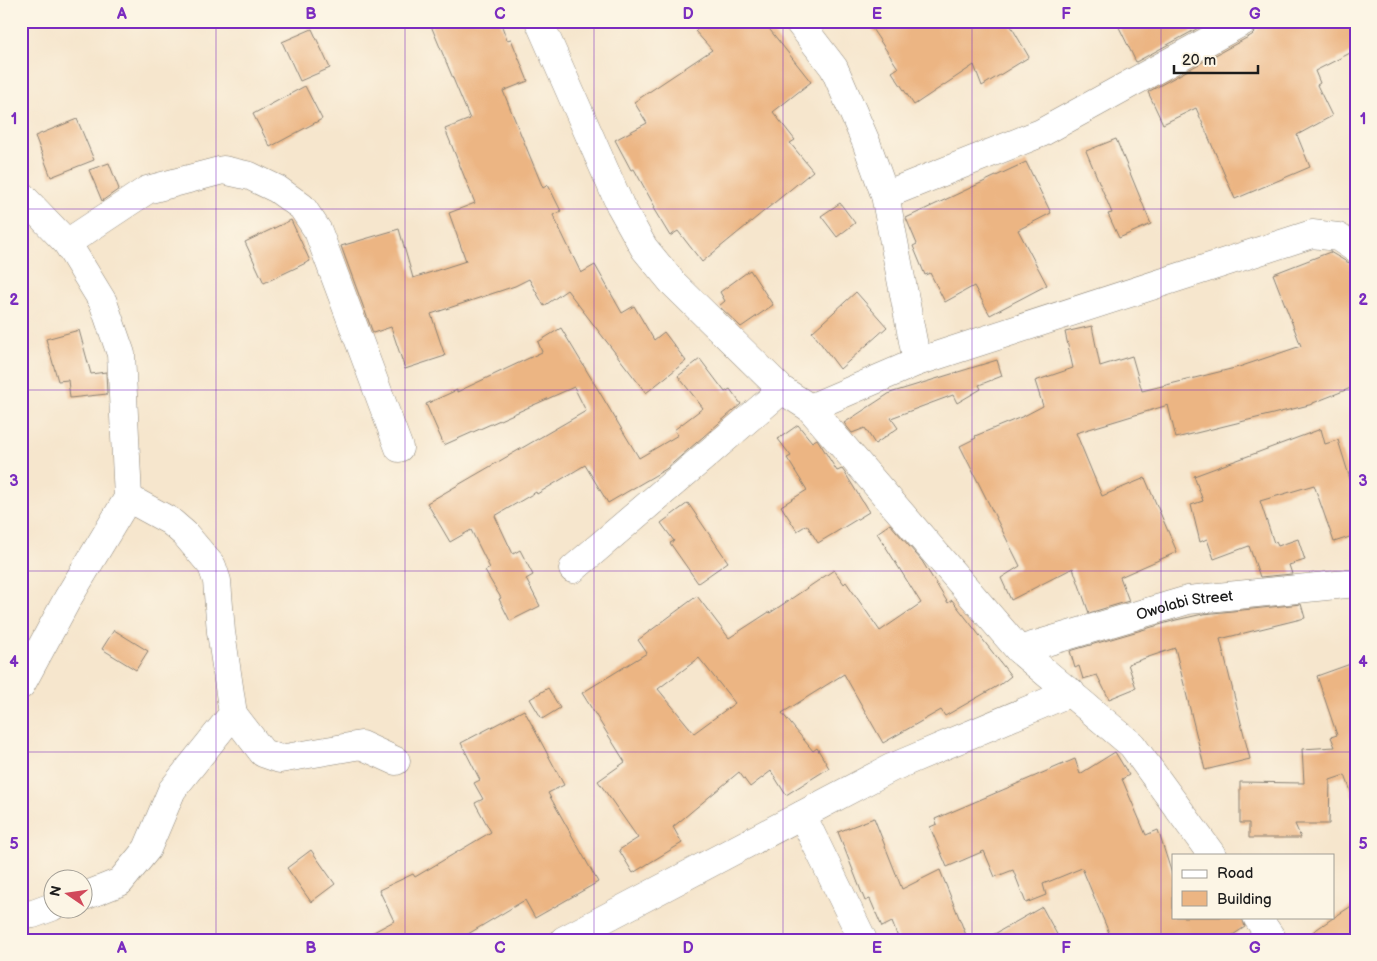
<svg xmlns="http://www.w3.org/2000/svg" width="1377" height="961" font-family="'Balsamiq Sans',sans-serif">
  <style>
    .building { fill: #ecb583; fill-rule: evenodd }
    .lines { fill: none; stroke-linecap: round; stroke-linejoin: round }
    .minor-casing { stroke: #898174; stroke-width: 29 }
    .minor { stroke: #fff; stroke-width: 28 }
    .grid { fill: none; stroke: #7b2cbf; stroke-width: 1; stroke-opacity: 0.55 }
    .labels { text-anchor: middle; stroke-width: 4; stroke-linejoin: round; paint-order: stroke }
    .street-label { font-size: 15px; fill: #1c1c1c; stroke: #fcf5e5 }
    .neatline { fill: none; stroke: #7b2cbf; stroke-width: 2 }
    .grid-label { font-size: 16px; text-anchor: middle; font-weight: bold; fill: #7b2cbf }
  </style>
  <rect width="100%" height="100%" fill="#fcf5e5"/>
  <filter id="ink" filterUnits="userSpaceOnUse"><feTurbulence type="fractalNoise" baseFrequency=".02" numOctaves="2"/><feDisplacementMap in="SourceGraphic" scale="10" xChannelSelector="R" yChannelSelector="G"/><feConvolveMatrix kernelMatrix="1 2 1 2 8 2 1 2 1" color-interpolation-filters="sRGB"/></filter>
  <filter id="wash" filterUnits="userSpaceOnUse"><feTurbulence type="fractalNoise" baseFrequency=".0096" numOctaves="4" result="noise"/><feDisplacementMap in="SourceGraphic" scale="20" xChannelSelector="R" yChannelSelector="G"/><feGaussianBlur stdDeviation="1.12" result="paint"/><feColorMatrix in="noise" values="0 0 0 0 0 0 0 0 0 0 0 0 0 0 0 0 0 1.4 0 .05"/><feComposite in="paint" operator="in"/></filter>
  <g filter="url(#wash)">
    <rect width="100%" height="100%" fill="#f6e6cd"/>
    <g id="blocks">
      <!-- building -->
      <path class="building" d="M429 21H500L507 40 511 39 528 81 503 91 543 188 548 185 561 211 553 215 581 273 595 265 622 313 634 306 654 340 664 332 686 361 646 393 567 290 544 306 529 279 515 286 431 314 445 356 405 369 391 327 373 333 341 246 399 229 413 278 466 261 449 213 475 203 445 129 470 119Z
        M706 21H763L811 82 773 112 795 140 790 143 813 171 702 262 678 231 670 236 653 208 655 207 634 169 631 170 615 140 647 123 634 102 712 50 695 31Z
        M867 21H1008L1029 57 982 86 974 65 914 105 892 72 898 68Z
        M1116 21H1211L1136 62Z
        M1260 21H1356V50L1315 71 1320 83 1317 85 1332 116 1297 135 1310 167 1235 199 1196 108 1163 124 1148 92 1252 35 1258 29Z
        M312 29 330 68 300 81 282 42Z
        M305 86 322 119 270 147 253 114Z
        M77 119 94 160 51 177 35 136Z
        M1116 139 1151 224 1119 238 1108 214 1112 213 1086 151Z
        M1026 162 1051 213 1018 230 1047 285 990 315 974 286 945 302 930 273 925 275 913 246 917 244 906 218Z
        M109 163 119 189 102 201 89 170Z
        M840 203 855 223 837 237 821 216Z
        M291 220 310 261 264 283 245 242Z
        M1330 252 1347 262 1356 265V386L1313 403V404L1176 438 1168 405 1076 433 1102 496 1145 478 1177 552 1120 577 1129 601 1089 613 1073 568 1011 600 1001 578 1020 566 960 446 976 438 975 436 1024 416 1043 406 1035 381 1073 368 1065 332 1092 326 1100 366 1132 356 1142 391 1239 367 1301 346 1273 274Z
        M750 270 773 305 741 327 719 306 725 301 720 292Z
        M856 292 887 327 840 369 812 332Z
        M561 328 639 458 678 435 674 430 703 408 678 376 700 359 725 392 730 389 741 404 666 469 608 503 585 465 537 494 536 492 495 516 513 554 520 550 533 575 526 579 540 606 510 621 499 599 501 598 485 571 490 568 471 530 450 542 427 503 586 411 574 387 444 445 426 404 457 390V392L542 352 538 342Z
        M79 330 91 374 106 372 107 394 70 398 68 380 58 381 46 339Z
        M997 360 1002 376 979 385 981 389 957 403 953 395 891 418 898 428 875 444 865 428 852 433 844 423 890 393Z
        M798 425 812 442 817 439 819 442 837 471 842 469 845 473 869 512 818 543 807 525 797 531 781 506 807 490 787 458 791 456 778 439Z
        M1321 429 1325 444 1338 440 1351 482 1356 481V535L1334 542 1314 485 1260 501 1274 543 1276 542 1278 546 1298 539 1305 560 1289 565 1292 574 1260 577 1249 546 1214 559 1207 539 1200 542 1191 505 1203 501 1194 476Z
        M688 503 728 562 698 583 670 543 674 541 661 523Z
        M890 524 922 561 948 603 952 600 1011 676 1001 684 945 716 941 710 883 743 844 674 782 713 813 751 817 748 829 768 786 795 771 771 750 787 739 772 673 827 682 843 633 873 619 850 638 838 598 781 625 762 582 693 647 653 638 640 697 596 729 638 769 612 770 613 834 570 844 584 846 582 880 631 921 603 877 533ZM699 658 735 703 694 733 658 689Z
        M1301 604 1305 618 1220 639 1250 759 1205 770 1175 648 1128 664 1136 688 1109 699 1097 675 1083 679 1079 666 1075 668 1070 651 1176 620 1203 614Z
        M114 630 148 651 136 670 102 649Z
        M1356 662V797H1353L1345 775 1330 780 1329 824H1295L1301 838H1249V823H1240V782L1304 783 1302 749 1335 747 1331 737 1337 735 1317 676Z
        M548 688 560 708 542 719 530 699Z
        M524 710 564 785 548 793 598 882 535 918 525 900 458 940H359L394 921 379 890 413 874 415 877 491 832 475 803 483 799 474 783 480 780 461 743Z
        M1115 752 1129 775 1122 779 1146 835 1158 830 1173 877V917H1242L1245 927 1225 940H1112L1082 868 1043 884 1046 895 1026 903 1013 870 995 877 984 851 947 867 930 827 937 824 935 819 1075 759 1080 774Z
        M874 818 902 889 940 870 968 940H899L892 922 882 927 870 899 865 901 838 832Z
        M311 850 335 884 311 902 287 868Z
        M1356 903V940H1301L1333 918Z
        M1042 907 1060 940H984Z"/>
    </g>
  </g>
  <g filter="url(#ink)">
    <use href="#blocks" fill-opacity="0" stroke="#898174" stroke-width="1"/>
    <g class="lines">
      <!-- minor casing -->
      <g class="minor-casing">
        <g id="minor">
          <path d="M539 21 620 205 644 248 672 282 782 390 810 408 1019 650 1132 745 1212 855"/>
          <path d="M798 21 834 68 866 142 885 195 917 362"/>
          <path d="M21 195 67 243 103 302 121 354 128 498 68 598 21 685"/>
          <path d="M885 195 1041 133 1244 21"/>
          <path d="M67 243 147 190 223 170 250 176 277 189 302 207 318 231 399 448"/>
          <path d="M810 408 917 362 1312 234 1338 237 1356 249"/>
          <path d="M573 569 782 390"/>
          <path id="s1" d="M1019 650 1188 600 1356 583"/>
          <path d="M233 714 263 753 280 759 361 745 396 761"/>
          <path d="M802 815 863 940"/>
          <path d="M82 897 120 882 147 849 172 790 233 714 221 632 217 581 212 566 185 534 170 521 128 498"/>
          <path d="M21 915 33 914 52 907"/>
          <path d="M1257 917 1273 940"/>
          <path d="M564 940 891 768 1071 692"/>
        </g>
      </g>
      <!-- minor -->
      <use href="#minor" class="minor"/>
    </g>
  </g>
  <!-- grid -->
  <path class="grid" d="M216 21V940M405 21V940M594 21V940M783 21V940M972 21V940M1161 21V940M21 209H1356M21 390H1356M21 571H1356M21 752H1356"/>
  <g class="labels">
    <!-- street labels -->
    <g class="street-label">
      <text dy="5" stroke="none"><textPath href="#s1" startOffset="172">Owolabi Street</textPath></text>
    </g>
  </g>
  <!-- margin -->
  <rect width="1377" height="961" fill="none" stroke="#fcf5e5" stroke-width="55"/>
  <!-- legend -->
  <rect x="1172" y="854" width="162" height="65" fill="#fcf5e5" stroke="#a29e95"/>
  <rect x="1182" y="870" width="25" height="8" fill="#ffffff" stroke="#a29e95"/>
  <text x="1217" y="878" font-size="15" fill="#1c1c1c">Road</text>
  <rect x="1182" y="891" width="25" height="15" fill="#ecb583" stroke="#a29e95"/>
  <text x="1217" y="904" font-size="15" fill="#1c1c1c">Building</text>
  <!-- north arrow -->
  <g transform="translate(68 894) rotate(283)"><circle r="24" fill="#fcf5e5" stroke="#a29e95"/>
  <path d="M0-4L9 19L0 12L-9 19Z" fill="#d1495b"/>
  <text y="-8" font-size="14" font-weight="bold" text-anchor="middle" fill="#1c1c1c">N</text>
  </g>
  <!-- scale -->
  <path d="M1174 65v8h84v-8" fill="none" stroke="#1c1c1c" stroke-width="2.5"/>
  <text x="1182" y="65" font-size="15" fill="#1c1c1c" stroke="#fcf5e5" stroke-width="4" paint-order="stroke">20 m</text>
  <rect x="28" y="28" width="1322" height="906" class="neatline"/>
  <g class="grid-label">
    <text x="122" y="19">A</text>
    <text x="311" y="19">B</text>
    <text x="500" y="19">C</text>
    <text x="688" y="19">D</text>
    <text x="877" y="19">E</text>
    <text x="1066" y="19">F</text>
    <text x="1255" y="19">G</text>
    <text x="14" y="124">1</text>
    <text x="1363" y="124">1</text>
    <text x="14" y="305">2</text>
    <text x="1363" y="305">2</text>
    <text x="14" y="486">3</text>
    <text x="1363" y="486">3</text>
    <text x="14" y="667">4</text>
    <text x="1363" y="667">4</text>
    <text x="14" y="849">5</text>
    <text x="1363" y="849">5</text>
    <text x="122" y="953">A</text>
    <text x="311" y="953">B</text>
    <text x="500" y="953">C</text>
    <text x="688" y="953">D</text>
    <text x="877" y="953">E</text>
    <text x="1066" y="953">F</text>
    <text x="1255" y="953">G</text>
  </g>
</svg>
